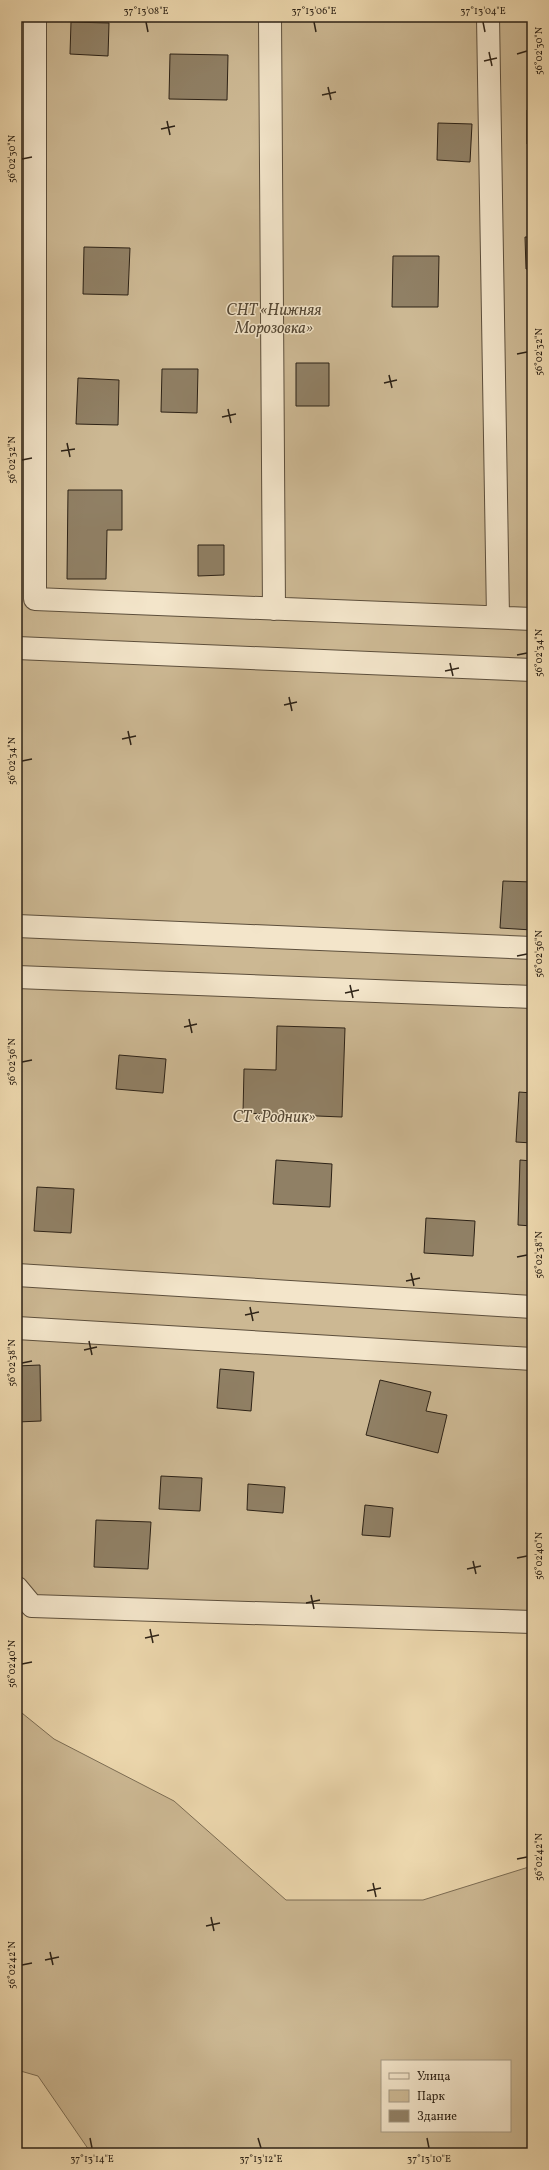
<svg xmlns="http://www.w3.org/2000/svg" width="549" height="2170" font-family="Vollkorn,serif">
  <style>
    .green { fill: #ccb893; stroke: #7c6d54; fill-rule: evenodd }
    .building { fill: #908065; stroke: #2d2216 }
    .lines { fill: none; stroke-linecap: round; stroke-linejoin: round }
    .minor-casing { stroke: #5d4f3c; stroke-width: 24 }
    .minor { stroke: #f3e5ca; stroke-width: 22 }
    .ticks { fill: none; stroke: #2d2216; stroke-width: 1.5 }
    .labels { text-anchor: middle; stroke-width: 3; stroke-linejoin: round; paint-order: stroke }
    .park-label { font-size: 16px; font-style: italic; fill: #554835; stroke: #f3e5ca }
    .neatline { fill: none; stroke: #2d2216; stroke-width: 1.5 }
    .ticks-label { font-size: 10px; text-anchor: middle; fill: #2d2216 }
  </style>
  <rect width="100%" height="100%" fill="#ecd7ad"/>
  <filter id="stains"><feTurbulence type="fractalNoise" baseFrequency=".005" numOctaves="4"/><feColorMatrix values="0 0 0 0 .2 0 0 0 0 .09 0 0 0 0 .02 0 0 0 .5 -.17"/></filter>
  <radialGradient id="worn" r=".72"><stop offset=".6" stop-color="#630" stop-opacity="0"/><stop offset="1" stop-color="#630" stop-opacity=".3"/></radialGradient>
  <!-- green -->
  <path class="green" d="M17 17H532V1622L32 1606 17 1588Z
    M17 1709 54 1739 174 1801 286 1900H423L532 1866V2153H91L38 2076 17 2070ZM382 2061H510V2131H382Z"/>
  <!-- building -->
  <path class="building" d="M71 22 109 23 108 56 70 54Z
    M170 54 228 55 227 100 169 99Z
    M527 110H532V144H527Z
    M438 123 472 124 470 162 437 160Z
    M525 237H532V269H526Z
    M84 247 130 248 128 295 83 294Z
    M393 256H439L438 307H392Z
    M296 363H329V406H296Z
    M162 369H198L197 413 161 412Z
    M78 378 119 380 118 425 76 424Z
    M68 490H122V530H107L106 579H67Z
    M198 545H224V575L198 576Z
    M503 881 532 882V930L500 928Z
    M277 1026 345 1028 342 1117 243 1113 244 1069 276 1070Z
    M119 1055 166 1059 163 1093 116 1089Z
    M519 1092 532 1093V1143L516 1142Z
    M276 1160 332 1164 330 1207 273 1204Z
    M520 1160 532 1161V1226L518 1225Z
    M37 1187 74 1189 71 1233 34 1231Z
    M426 1218 475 1221 473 1256 424 1253Z
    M40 1365 41 1421 17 1422V1366Z
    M220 1369 254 1372 251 1411 217 1408Z
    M380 1380 431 1392 426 1411 447 1415 438 1453 366 1435Z
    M161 1476 202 1478 200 1511 159 1509Z
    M248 1484 285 1487 283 1513 247 1510Z
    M365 1505 393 1508 390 1537 362 1535Z
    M96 1520 151 1522 148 1569 94 1567Z"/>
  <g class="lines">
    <!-- minor casing -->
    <g class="minor-casing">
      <path id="minor" d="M35 17V599L532 619
        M270 17 274 609
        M488 17 498 617
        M17 648 532 670
        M17 926 532 948
        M17 977 532 997
        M17 1275 532 1307
        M17 1328 532 1359
        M17 1588 32 1606 532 1622"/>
    </g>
    <!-- minor -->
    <use href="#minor" class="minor"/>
  </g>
  <!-- ticks -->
  <path class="ticks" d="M146 22 148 32M314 22 316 32M483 22 485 32M489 52 492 66M517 54 527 51M484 61 497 58M328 87 331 100M322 95 336 92M167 121 170 135M161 129 175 126M22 159 32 157M517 354 527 352M389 375 392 388M384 383 397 380M228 409 231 423M222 417 236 414M67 443 70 457M61 451 75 449M22 460 32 458M517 655 527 653M450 663 453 676M445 671 459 668M289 697 292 711M284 705 297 702M128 731 131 745M122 739 136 736M22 761 32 759M517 956 527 954M350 985 353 998M345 993 359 990M189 1019 192 1033M184 1027 197 1024M22 1062 32 1060M517 1257 527 1255M411 1273 414 1286M406 1281 420 1278M250 1307 253 1321M245 1315 259 1312M89 1341 92 1355M84 1350 97 1347M22 1363 32 1361M517 1558 527 1556M473 1561 476 1574M467 1569 481 1566M311 1595 314 1609M306 1603 320 1600M150 1629 153 1643M145 1638 159 1635M22 1664 32 1662M517 1859 527 1857M373 1883 376 1897M367 1891 381 1888M211 1917 214 1931M206 1926 220 1923M50 1952 53 1965M45 1960 59 1957M22 1965 32 1963M90 2138 92 2148M258 2138 261 2148M427 2138 429 2148"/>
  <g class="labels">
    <!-- park labels -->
    <g class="park-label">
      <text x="274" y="315">СНТ «Нижняя<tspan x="274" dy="18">Морозовка»</tspan></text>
      <text x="274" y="1122">СТ «Родник»</text>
    </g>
  </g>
  <!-- margin -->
  <rect width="549" height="2170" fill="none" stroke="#ecd7ad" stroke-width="44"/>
  <!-- legend -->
  <rect x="381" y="2060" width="130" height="72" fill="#f3e5ca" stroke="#a49782"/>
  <rect x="389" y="2073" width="20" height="6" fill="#f3e5ca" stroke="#a49782"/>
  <text x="417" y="2080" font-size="12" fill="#2d2216">Улица</text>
  <rect x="389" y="2090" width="20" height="12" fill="#ccb893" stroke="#a49782"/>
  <text x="417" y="2100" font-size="12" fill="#2d2216">Парк</text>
  <rect x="389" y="2110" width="20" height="12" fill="#908065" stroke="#a49782"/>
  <text x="417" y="2120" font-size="12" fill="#2d2216">Здание</text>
  <rect x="22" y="22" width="505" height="2126" class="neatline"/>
  <g class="ticks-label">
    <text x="146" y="14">37°13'08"E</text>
    <text x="314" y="14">37°13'06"E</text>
    <text x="483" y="14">37°13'04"E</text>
    <text transform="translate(538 51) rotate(-90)" y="4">56°02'30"N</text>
    <text transform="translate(11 159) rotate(-90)" y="4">56°02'30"N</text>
    <text transform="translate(538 352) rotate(-90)" y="4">56°02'32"N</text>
    <text transform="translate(11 460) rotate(-90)" y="4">56°02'32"N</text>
    <text transform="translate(538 653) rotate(-90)" y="4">56°02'34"N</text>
    <text transform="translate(11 761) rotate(-90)" y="4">56°02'34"N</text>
    <text transform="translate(538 954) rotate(-90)" y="4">56°02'36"N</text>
    <text transform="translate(11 1062) rotate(-90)" y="4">56°02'36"N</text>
    <text transform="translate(538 1255) rotate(-90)" y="4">56°02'38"N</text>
    <text transform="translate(11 1363) rotate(-90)" y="4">56°02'38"N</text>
    <text transform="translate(538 1556) rotate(-90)" y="4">56°02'40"N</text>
    <text transform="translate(11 1664) rotate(-90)" y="4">56°02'40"N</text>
    <text transform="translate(538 1857) rotate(-90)" y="4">56°02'42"N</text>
    <text transform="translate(11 1965) rotate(-90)" y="4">56°02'42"N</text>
    <text x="92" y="2162">37°13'14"E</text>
    <text x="261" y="2162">37°13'12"E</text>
    <text x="429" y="2162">37°13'10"E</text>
  </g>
  <rect width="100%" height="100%" filter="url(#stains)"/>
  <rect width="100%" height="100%" fill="url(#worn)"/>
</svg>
